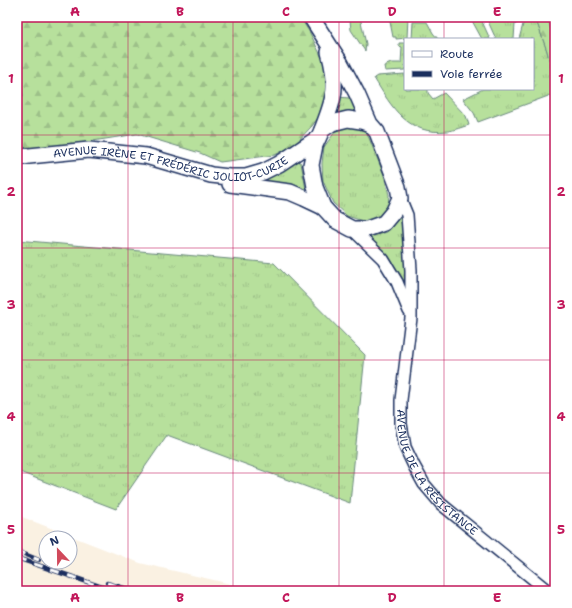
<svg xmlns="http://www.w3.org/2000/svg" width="572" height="608" font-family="'Shantell Sans',sans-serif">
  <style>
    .built { fill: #faf1e2; fill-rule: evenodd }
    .grass { fill: url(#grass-tufts); stroke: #69887d }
    .forest { fill: url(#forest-firs); stroke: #69887d }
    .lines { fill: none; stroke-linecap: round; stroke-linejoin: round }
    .minor-casing { stroke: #1b2f5e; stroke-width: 14 }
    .secondary-casing { stroke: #1b2f5e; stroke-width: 18 }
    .minor { stroke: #fff; stroke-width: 11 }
    .secondary { stroke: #fff; stroke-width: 15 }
    .rail-casing { stroke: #1b2f5e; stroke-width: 4.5 }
    .rail { stroke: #fff; stroke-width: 3; stroke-dasharray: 9; stroke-linecap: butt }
    .grid { fill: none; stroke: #c2185b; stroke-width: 1; stroke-opacity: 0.55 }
    .labels { text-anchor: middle; stroke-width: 4; stroke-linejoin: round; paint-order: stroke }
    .street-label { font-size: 11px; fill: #1b2f5e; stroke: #fff }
    .neatline { fill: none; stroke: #c2185b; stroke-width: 1.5 }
    .grid-label { font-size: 13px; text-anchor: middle; font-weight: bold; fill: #c2185b }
  </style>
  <defs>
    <pattern id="grass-tufts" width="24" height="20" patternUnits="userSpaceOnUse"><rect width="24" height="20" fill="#b7e09c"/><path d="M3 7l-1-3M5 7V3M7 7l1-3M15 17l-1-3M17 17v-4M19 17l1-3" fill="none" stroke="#9dc089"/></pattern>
    <pattern id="forest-firs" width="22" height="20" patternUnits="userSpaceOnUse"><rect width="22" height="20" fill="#b7e09c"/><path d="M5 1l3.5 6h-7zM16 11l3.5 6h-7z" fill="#9dc089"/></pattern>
  </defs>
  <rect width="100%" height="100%" fill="#fff"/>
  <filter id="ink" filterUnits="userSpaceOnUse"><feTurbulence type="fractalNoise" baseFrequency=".025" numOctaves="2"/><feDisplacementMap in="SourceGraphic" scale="8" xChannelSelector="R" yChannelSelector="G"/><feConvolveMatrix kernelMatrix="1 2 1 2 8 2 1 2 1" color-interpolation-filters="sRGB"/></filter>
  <g filter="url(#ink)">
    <!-- built -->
    <path class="built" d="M17 515 140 563 261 591H27L17 587ZM46 538H70V562H46Z"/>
    <!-- grass -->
    <path class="grass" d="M353 17H360L366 44 365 51 351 30 350 20Z
      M389 17H408L407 38 396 39V37H393Z
      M470 17H480L490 39H482Z
      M486 17H520L519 22 515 24 514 39H496Z
      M525 17H535L547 51 553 74 551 95 478 122 474 113 463 99 483 89H533V39H519Z
      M413 22H427L433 33 438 39H412Z
      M399 43H405V70L385 71 384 66 391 63H401L402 47 399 46Z
      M405 74V89H428V93L433 99 444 93 466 116 469 125C462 127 455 130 448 131 408 136 392 108 374 78L377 76Z
      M338 97 349 98 354 97 359 112H344L334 116Z
      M352 125 363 128 369 138 384 175 389 195 388 206 385 213 375 220 363 221 347 216 333 203 323 181 322 164 324 147 335 132 342 127Z
      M298 161 301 163 306 189 267 183 265 178Z
      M400 217 403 231 407 283 404 285 395 267 383 252 368 237 387 232Z
      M17 240 274 263 365 355 350 503 167 435 116 509 17 471Z"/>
    <!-- forest -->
    <path class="forest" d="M17 17H300L310 33 322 58 329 83 325 108 312 126 294 145 275 155 220 162 200 153 137 134 17 153V97L23 96 17 56Z
      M535 17H555V20L549 23 553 37H555V95H551L553 74 547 51Z"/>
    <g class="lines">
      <!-- minor casing -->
      <g class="minor-casing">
        <g id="minor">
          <path id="s1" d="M400 198 407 215 411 270V318L401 400V424L405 447 414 466 424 484 441 504 548 591"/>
          <path d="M352 229 383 259 397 282 409 311"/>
        </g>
      </g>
      <!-- secondary casing -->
      <g class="secondary-casing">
        <g id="secondary">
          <path d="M311 17 340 62 357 94 370 124 377 132 398 187 400 198 394 211 384 223 367 229H352L335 220 323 207 315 187 311 165 315 145 322 130 332 123 348 119 361 121 370 124"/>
          <path d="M322 130C327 116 334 101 334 87 335 75 332 63 329 52"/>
          <path id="s2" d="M17 158 29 156 89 150 146 156 211 175 229 177H246L263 172 279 164 318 138"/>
          <path d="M230 184 290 192 304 198 323 207"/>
        </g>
      </g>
      <!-- minor -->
      <use href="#minor" class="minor"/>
      <!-- secondary -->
      <use href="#secondary" class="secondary"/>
      <!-- rail casing -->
      <g class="rail-casing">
        <path id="rail" d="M17 551 39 560
          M17 558 114 591
          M107 583 134 591"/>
      </g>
      <!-- rail -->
      <use href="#rail" class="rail"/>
    </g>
  </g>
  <!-- grid -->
  <path class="grid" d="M128 17V591M233 17V591M339 17V591M444 17V39M444 89V591M17 135H555M17 248H555M17 360H555M17 473H555"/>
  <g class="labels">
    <!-- street labels -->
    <g class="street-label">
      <text dy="4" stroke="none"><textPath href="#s2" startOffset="157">AVENUE IRÈNE ET FRÉDÉRIC JOLIOT-CURIE</textPath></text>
      <text dy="4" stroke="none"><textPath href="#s1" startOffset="289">AVENUE DE LA RÉSISTANCE</textPath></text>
    </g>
  </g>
  <!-- margin -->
  <rect width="572" height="608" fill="none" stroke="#fff" stroke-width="44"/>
  <!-- legend -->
  <rect x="404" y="38" width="130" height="52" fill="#ffffff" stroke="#a4acbf"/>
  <rect x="412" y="51" width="20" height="6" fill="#ffffff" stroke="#a4acbf"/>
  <text x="440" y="58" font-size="12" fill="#1b2f5e">Route</text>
  <rect x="412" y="71" width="20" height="6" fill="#1b2f5e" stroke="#a4acbf"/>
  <text x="440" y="78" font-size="12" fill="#1b2f5e">Voie ferrée</text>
  <!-- north arrow -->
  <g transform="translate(58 550) rotate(338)"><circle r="19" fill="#ffffff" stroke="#a4acbf"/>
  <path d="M0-3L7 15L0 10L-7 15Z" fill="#d1495b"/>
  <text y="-6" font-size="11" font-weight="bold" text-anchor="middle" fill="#1b2f5e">N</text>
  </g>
  <rect x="22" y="22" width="528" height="564" class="neatline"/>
  <g class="grid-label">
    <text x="75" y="16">A</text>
    <text x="180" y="16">B</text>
    <text x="286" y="16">C</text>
    <text x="392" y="16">D</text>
    <text x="497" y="16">E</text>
    <text x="11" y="83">1</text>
    <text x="561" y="83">1</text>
    <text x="11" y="196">2</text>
    <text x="561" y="196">2</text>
    <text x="11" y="309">3</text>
    <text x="561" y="309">3</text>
    <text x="11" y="421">4</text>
    <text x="561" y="421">4</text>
    <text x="11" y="534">5</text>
    <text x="561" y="534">5</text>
    <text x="75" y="602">A</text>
    <text x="180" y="602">B</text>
    <text x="286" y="602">C</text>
    <text x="392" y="602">D</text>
    <text x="497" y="602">E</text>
  </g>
</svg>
